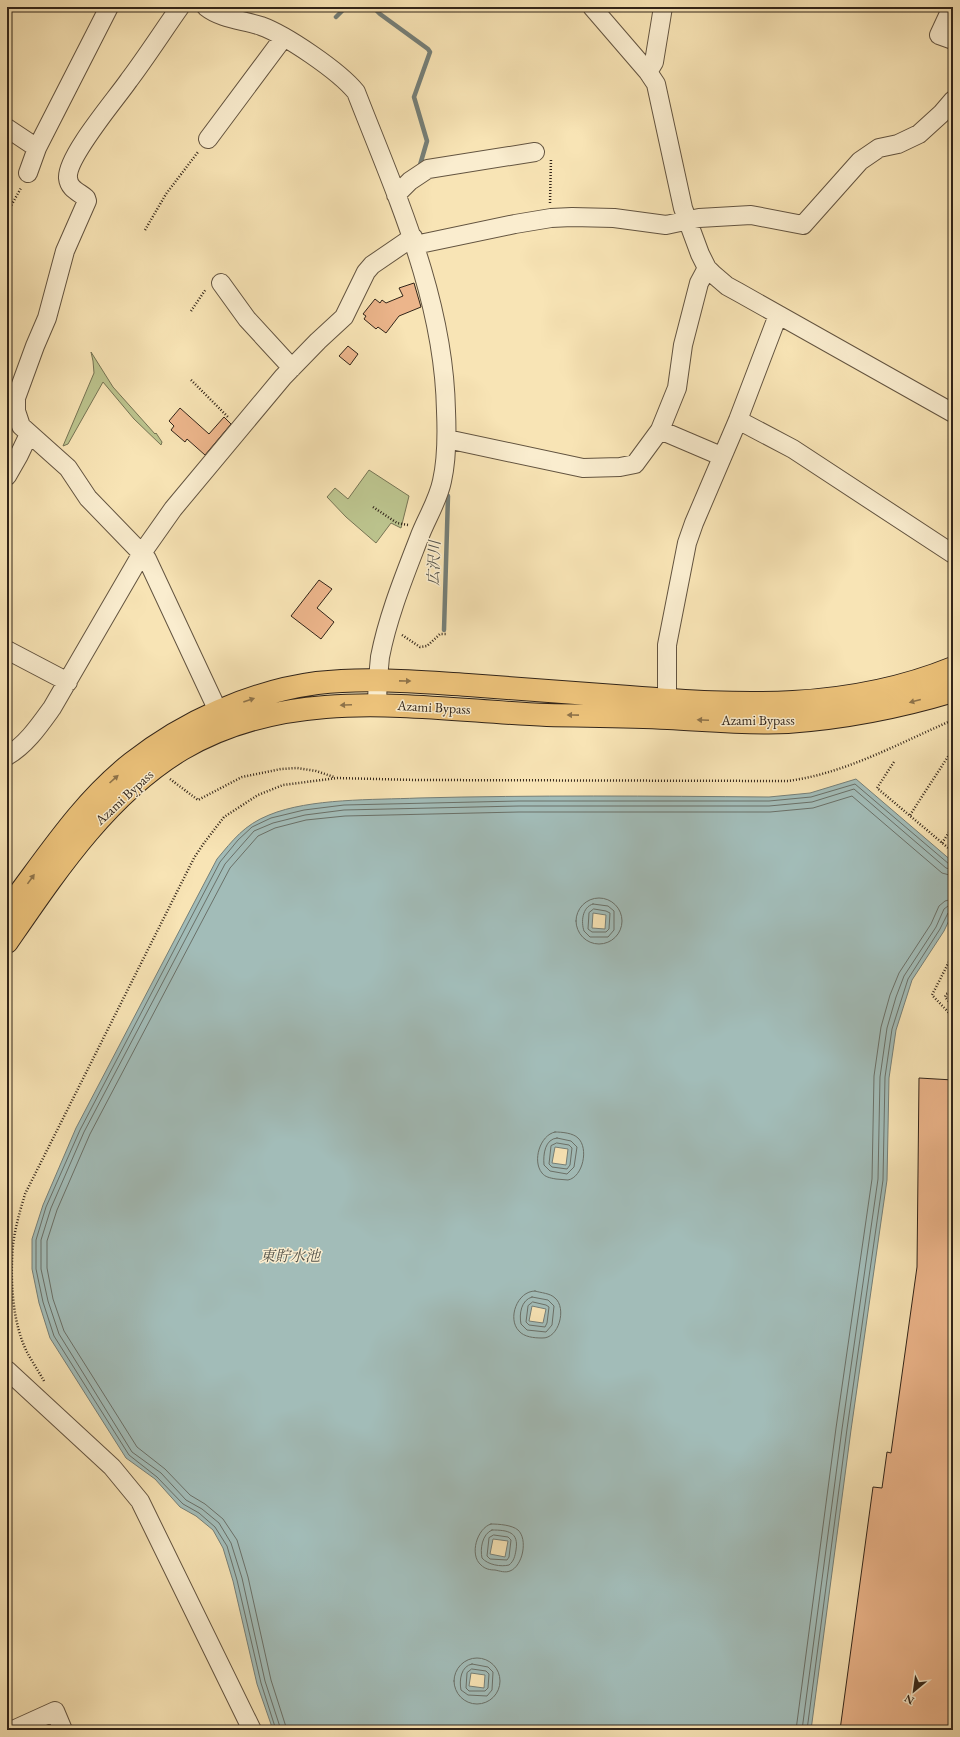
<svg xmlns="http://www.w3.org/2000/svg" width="960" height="1737" font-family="'EB Garamond','Noto Serif JP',serif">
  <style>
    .green { fill: #bcc48e; stroke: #767454 }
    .water { fill: #a2bcb8; stroke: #757f78; fill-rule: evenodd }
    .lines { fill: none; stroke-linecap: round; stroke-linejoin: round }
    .shore { stroke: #6a7068; stroke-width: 1 }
    .stream { stroke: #757f78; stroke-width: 4.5 }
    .building { fill: #ecb58b; stroke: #312419 }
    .minor-casing { stroke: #635440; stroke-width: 20 }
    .major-casing { stroke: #312419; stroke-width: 24 }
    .path { stroke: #312419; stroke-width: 2.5; stroke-dasharray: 1 2; stroke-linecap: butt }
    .minor { stroke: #faedcf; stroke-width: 18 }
    .major { stroke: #ecc27a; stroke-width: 22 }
    .oneway { fill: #8e734a }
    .labels { text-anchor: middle; stroke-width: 3; stroke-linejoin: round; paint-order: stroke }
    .street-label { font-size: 14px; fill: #312419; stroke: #faedcf }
    .water-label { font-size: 15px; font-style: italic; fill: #535249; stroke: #faedcf }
  </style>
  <rect width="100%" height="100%" fill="#f8e4b5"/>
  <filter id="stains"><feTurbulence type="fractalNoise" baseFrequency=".005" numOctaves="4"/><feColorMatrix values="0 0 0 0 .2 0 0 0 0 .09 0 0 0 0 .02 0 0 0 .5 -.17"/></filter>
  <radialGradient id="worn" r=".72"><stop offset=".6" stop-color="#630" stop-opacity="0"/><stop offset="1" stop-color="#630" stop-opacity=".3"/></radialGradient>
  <!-- green -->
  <path class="green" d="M91 352 113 387 155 434 156 433 162 442 161 445 134 419 103 382 68 444 63 446 94 373 93 361Z
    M369 470 409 496 401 528 391 523 376 543 346 517 327 497 335 488 348 499Z"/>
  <!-- water -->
  <path class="water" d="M856 779 953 862V912L944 931 912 980 896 1030 889 1078 887 1180 851 1430 811 1730H273L257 1684 233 1581 223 1548 213 1530 196 1516 180 1507 155 1479 126 1458 50 1338 39 1303 32 1269V1239L43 1205 76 1128 217 859C233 840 244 825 269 815 310 798 374 800 418 798 535 795 652 796 769 797L810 793ZM593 913 606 915 605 929 592 928ZM555 1147 568 1149 566 1165 552 1163ZM532 1306 546 1309 543 1323 529 1321ZM493 1539 508 1541 505 1557 490 1554ZM471 1673 485 1675 484 1688 469 1686Z"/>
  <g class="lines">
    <!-- shore -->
    <path class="shore" d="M576 921a23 23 0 1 1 46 0a23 23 0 1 1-46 0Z
      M593 904 608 906 614 911V930L608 937H590L584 931C581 922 582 907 593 904Z
      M594 909 606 911 610 913 609 929 606 932H592L588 929 589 913Z
      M555 1132C562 1132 573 1133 578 1138 589 1148 583 1177 568 1180 564 1180 560 1179 556 1179 550 1178 545 1177 542 1173 532 1161 540 1135 555 1132Z
      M557 1138 571 1141 577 1147 574 1167 567 1174 550 1171 544 1165C543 1154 545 1139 557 1138Z
      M557 1143 569 1145 572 1148 570 1165 567 1169 552 1167 549 1164 551 1146Z
      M535 1291C541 1293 550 1293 555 1298 567 1308 559 1339 542 1338 534 1338 524 1337 519 1331 507 1319 517 1291 535 1291Z
      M532 1297 548 1300 554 1306 552 1325 546 1332 527 1330 521 1324C519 1314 521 1300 532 1297Z
      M533 1302 546 1305 549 1307 547 1323 545 1327 529 1325 526 1322 528 1306Z
      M491 1524C499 1524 512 1525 518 1530 528 1539 523 1566 510 1571 505 1573 500 1571 495 1570 490 1570 485 1569 481 1565 469 1555 477 1528 491 1524Z
      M492 1530C508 1530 519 1532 516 1550 515 1556 514 1561 509 1565 501 1567 488 1565 482 1558 480 1549 482 1534 492 1530Z
      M494 1535 508 1537 511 1540 509 1557 507 1560 490 1559 487 1556 489 1538Z
      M454 1681a23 23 0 1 1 46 0a23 23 0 1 1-46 0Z
      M472 1664 488 1667 493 1672 492 1690 487 1696 468 1695 461 1690C459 1680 461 1666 472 1664Z
      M472 1669 486 1671 489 1674 488 1688 485 1691H469L466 1688 467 1673Z
      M276 1730 261 1683 237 1580 227 1546 215 1527 199 1513 183 1504 157 1477 129 1455 54 1336 43 1302 36 1269V1240L46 1207 80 1130 220 862 238 840 252 827 271 818 304 810 344 805 519 801H769L811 797 855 784 949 864 953 865
      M281 1730 265 1681 242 1578 231 1543 219 1523 202 1509 186 1500 161 1473 132 1452 59 1334 48 1301 41 1269V1240L51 1208 84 1132 225 864 254 831 273 823 305 815 344 810 519 806H769L812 802 854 789 946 868 953 870
      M287 1730 271 1680 248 1577 237 1540 223 1519 205 1504 190 1495 165 1469 137 1447 64 1331 53 1299 47 1268V1241L57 1210 90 1134 230 868 258 836 275 828 306 820 345 816 519 812H770L813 808 852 796 942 873 953 876
      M796 1730 836 1428 872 1179 874 1076 881 1027 890 995 899 973 931 924 939 906 945 901 953 899
      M802 1730 842 1429 878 1179 880 1077 887 1028 896 997 904 976 936 927 944 909 948 906 953 905
      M807 1730 847 1429 883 1180 885 1077 892 1029 908 979 940 929 948 913 953 910"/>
    <!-- stream -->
    <path class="stream" d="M373 7 380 14 428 49 430 52 414 97 427 141 420 165
      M336 17 346 7
      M444 630 448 496"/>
  </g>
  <!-- building -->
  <path class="building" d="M414 283 421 307 399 316 386 333 378 327 376 329 364 319 366 316 363 314 375 299 380 303 382 300 386 303 403 296 399 288Z
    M348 346 358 354 350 365 339 356Z
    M180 408 209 434 224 417 231 424 205 455 187 439 185 442 171 430 174 426 169 421Z
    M319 580 332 589 317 608 334 622 321 639 291 616Z
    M919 1078 953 1080V1730H840L873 1487 882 1488 887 1452 891 1453 917 1267Z"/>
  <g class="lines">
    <!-- minor casing -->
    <g class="minor-casing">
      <path id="minor" d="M180 7C163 31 147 56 129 80 116 99 66 157 68 178 69 189 79 192 86 198L87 201 65 251 47 318 35 346 16 398V411L21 426 68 468 88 498 147 559 218 711
        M206 7C221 19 243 20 261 26 286 35 339 71 356 92 396 195 444 298 446 411 447 434 447 459 442 481 438 501 426 519 419 538 404 577 388 616 380 657 378 673 377 689 377 705
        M592 7 648 72 656 84 683 208 700 254 707 268 713 274 727 286 738 292 953 413
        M952 7 939 35 953 40
        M648 72 654 62 663 7
        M7 128 37 148
        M208 139 284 37
        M28 173 37 148 109 7
        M396 195 410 181 428 169 535 152
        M415 245 515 224 551 218 572 217 614 218 666 225 699 218 751 215 803 225 860 161 879 148 898 144 919 134 941 114 953 100
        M221 283 247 319 292 368
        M738 420 793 449 953 554
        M660 430 721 456
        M447 439 583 468 620 467 635 464 660 430 677 388 683 345 699 283 707 268
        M7 476 19 455 29 434
        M7 650 68 682
        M667 700V645L687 543 694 523 738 420 778 315
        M7 756C26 745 39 726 52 708L142 553 173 509 283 377 318 341 344 317 366 272 372 265 413 237
        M7 1370 112 1467 140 1501 252 1730
        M13 1730 55 1711 63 1730"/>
    </g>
    <!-- major casing -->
    <g class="major-casing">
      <path id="major" d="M7 910C46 859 81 803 132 763 184 722 250 692 317 683 367 677 418 682 468 685 521 689 575 693 629 697 741 706 847 711 953 668
        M7 942C56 871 107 794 182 749 294 683 424 710 547 715 587 716 627 716 668 718 708 720 748 724 788 722 844 718 900 707 953 691"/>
    </g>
    <!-- path -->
    <path class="path" d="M550 203 551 158
      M7 213 21 188
      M145 230 166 194 198 152
      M191 311 206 289
      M191 380 229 418
      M373 507 397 523 408 525
      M402 635 420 647 427 646 440 634H447
      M894 762 877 788 953 852
      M170 779 198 800 242 777 281 769 297 768 316 771 334 777
      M910 815 949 755
      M942 843 953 826
      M953 954 932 995 953 1017
      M953 992 946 994 945 997 953 1006
      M44 1381C39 1372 33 1363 28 1354 12 1324 10 1279 13 1245 15 1228 20 1211 25 1194L194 858 204 843 224 817 258 795 283 785 337 778 415 780 788 781C847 773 899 743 953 720"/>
    <!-- minor -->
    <use href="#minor" class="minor"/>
    <!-- major -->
    <use href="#major" class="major"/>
  </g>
  <!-- one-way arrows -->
  <defs><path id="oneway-solid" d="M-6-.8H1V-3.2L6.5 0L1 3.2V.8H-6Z"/></defs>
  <g class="oneway">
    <use href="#oneway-solid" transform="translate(405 681) rotate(1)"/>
    <use href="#oneway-solid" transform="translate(249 700) rotate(-19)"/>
    <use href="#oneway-solid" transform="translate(915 701) rotate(165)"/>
    <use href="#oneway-solid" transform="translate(346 705) rotate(177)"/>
    <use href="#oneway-solid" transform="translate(573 715) rotate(-179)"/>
    <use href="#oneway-solid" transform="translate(703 720) rotate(-177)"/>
    <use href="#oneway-solid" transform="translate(114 779) rotate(-42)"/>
    <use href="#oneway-solid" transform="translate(31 879) rotate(-54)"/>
  </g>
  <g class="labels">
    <!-- street labels -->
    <g class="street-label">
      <text transform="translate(434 707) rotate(3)" y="5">Azami Bypass</text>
      <text x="758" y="725">Azami Bypass</text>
      <text transform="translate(124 797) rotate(-43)" y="5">Azami Bypass</text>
    </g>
    <!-- water labels -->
    <g class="water-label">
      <text transform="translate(434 563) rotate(-88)" y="5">広沢川</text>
      <text x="290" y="1261">東貯水池</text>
    </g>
  </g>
  <!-- margin -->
  <rect width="960" height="1737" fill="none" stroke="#f8e4b5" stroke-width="24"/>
  <rect x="8" y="8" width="944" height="1721" fill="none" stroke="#312419" stroke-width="2"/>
  <rect x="12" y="12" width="936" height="1713" fill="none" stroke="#312419"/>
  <!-- north arrow -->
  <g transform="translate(914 1691) rotate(209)" stroke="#faedcf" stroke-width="3" paint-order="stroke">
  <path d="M0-3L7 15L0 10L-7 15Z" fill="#312419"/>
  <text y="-6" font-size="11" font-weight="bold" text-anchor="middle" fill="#312419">N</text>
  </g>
  <rect width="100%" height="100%" filter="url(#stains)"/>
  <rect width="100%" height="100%" fill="url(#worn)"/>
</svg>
